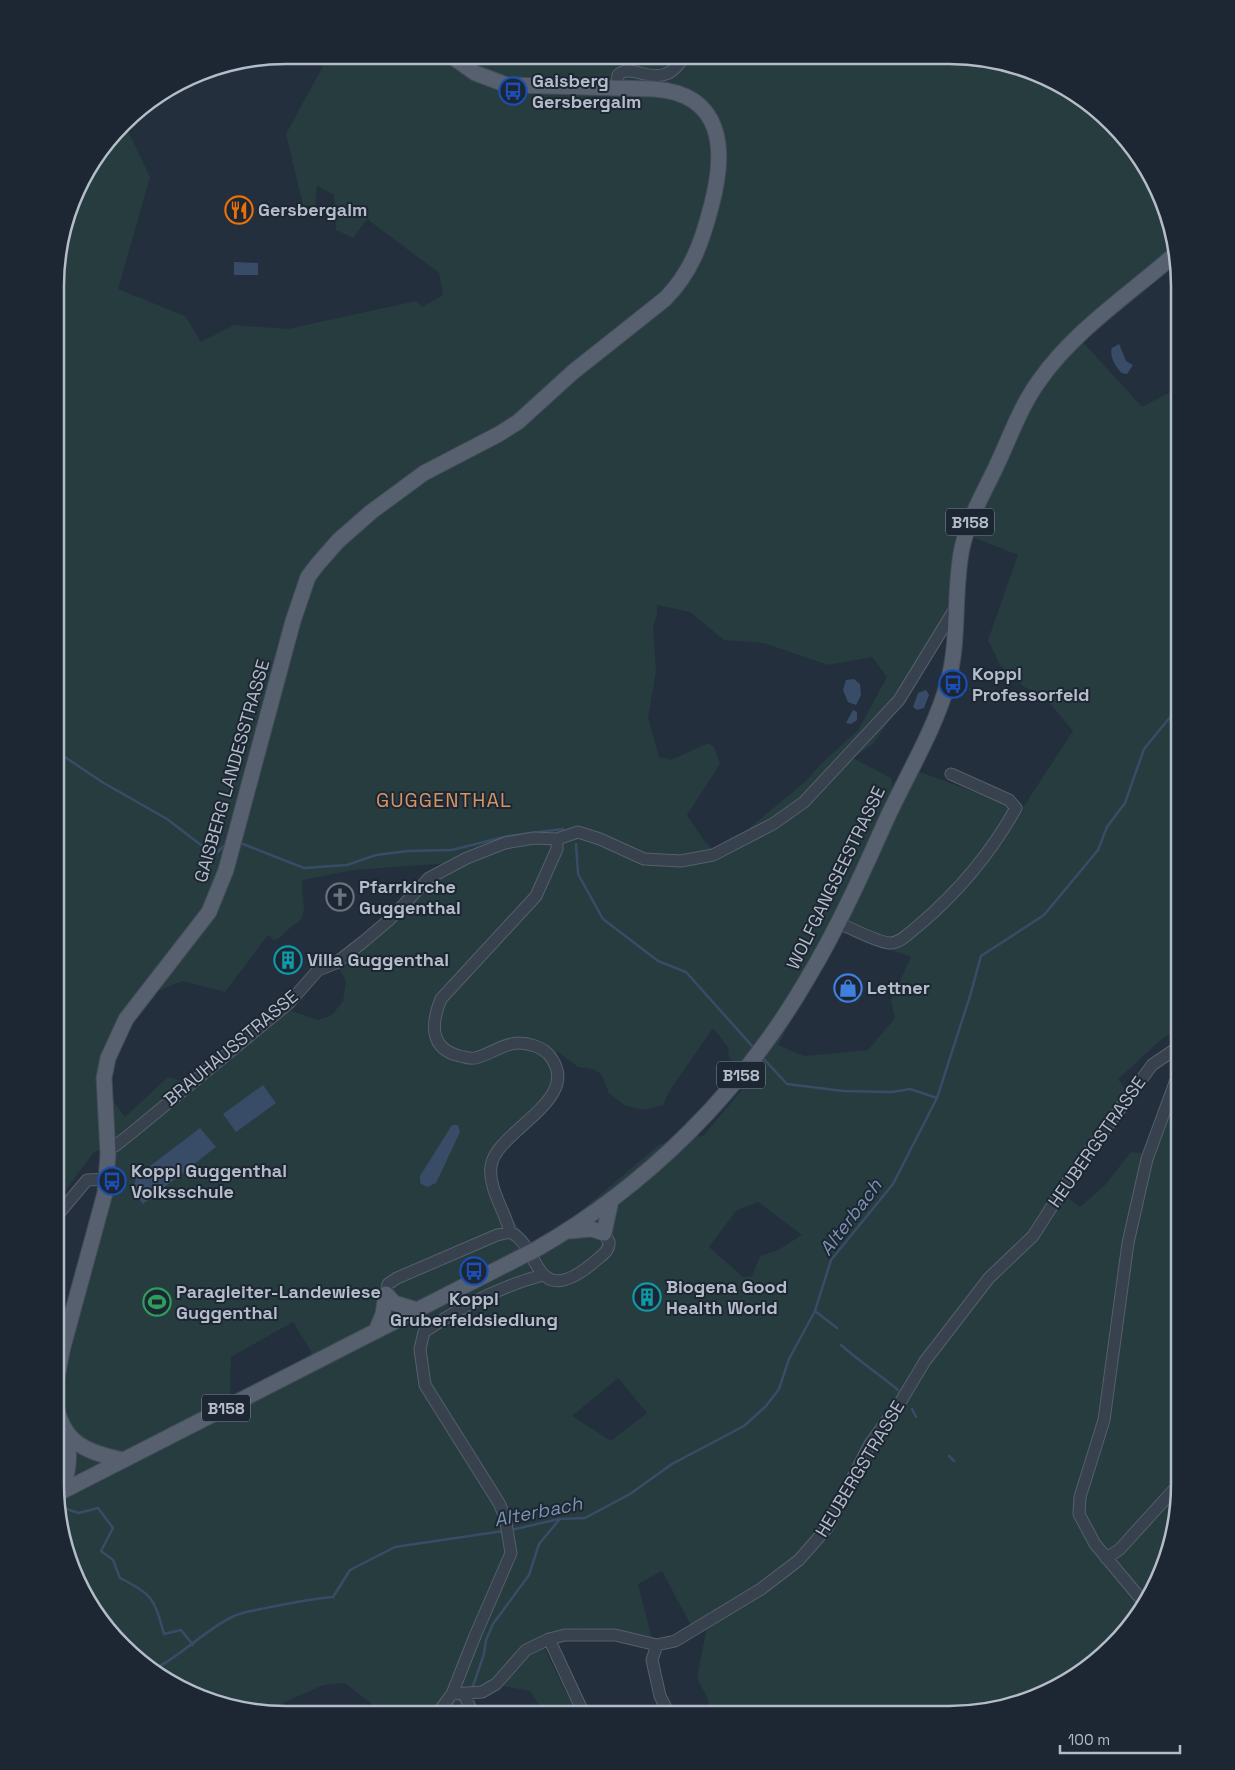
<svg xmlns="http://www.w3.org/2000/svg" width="1235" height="1770" font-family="'Space Grotesk',sans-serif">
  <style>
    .green { fill: #263c3f; fill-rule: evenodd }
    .water { fill: #394c67 }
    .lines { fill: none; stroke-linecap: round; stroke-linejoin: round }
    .stream { stroke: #394c67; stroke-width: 2.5 }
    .minor-casing { stroke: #565f6c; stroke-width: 13 }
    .major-casing { stroke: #414a57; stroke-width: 17 }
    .minor { stroke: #38414e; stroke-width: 11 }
    .major { stroke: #56606e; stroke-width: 15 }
    .major-bridge-casing { stroke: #414a57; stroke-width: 17; stroke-linecap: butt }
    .major-bridge { stroke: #56606e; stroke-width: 15 }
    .labels { text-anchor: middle; stroke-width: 4; stroke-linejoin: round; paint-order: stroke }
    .shield { fill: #1d2633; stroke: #878f9c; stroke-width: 1 }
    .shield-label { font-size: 16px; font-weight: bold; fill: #b4bcc9 }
    .poi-label { font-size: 18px; font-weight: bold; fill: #b4bcc9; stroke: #1d2633; text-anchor: start }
    .street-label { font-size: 18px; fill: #b4bcc9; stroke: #1d2633 }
    .water-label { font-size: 19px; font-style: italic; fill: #7c92b1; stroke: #1d2633 }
    .quarter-label { font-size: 20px; letter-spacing: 1px; fill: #d59563; stroke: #1d2633 }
    .rim { fill: none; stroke: #b4bcc9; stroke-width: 2.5 }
  </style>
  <rect width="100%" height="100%" fill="#242f3e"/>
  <!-- green -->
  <path class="green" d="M329 55 980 57 1038 72 1090 102 1156 184 1175 266 1081 340 1142 407 1180 387V1029L1163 1038 1118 1079 1127 1092 1058 1190 1080 1207 1105 1185 1131 1152 1147 1154 1180 1097 1179 1500 1168 1559 1141 1613 1101 1658 1051 1691 950 1715 710 1714 708 1699 697 1678 707 1627 693 1629 662 1571 638 1584 652 1639C622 1634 566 1619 539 1638L577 1714H545L530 1691 503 1686 492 1680 463 1699 470 1714 373 1713 377 1708 345 1683 323 1685 261 1713H255L197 1698 145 1668 79 1586 55 1485V1471L61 1447 55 1410V1375L100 1189 103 1149 94 1152 55 1204 57 255 86 170 126 121 125 125 150 177 118 289 185 316 201 342 234 325 288 329 416 301 422 307 443 295 439 273 367 219 353 238 336 230 334 195 317 185 315 206 303 205 286 134ZM956 532 968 535 1018 555 988 640 1000 665 1023 686 1048 701 1073 731 1022 809 920 772 893 791 891 778 853 758 874 743 912 686 915 687 946 625ZM657 605 690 612 724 640 764 643 828 665 872 657 887 677 859 729 821 764 806 781 748 829 739 841 716 853 703 839 687 815 720 764 714 747 708 743 671 760 659 757 648 718 656 671 653 626 657 615ZM452 863 338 965 346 982 343 1001 332 1015 318 1020 286 1009 185 1089 181 1081 168 1077 125 1117 99 1081 140 998 183 981 225 992 268 935 274 940C282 938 283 934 289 929 292 925 299 923 301 919 308 908 300 893 303 880L353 870ZM840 932 911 957 891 1000 895 1018 868 1050 804 1056 778 1045ZM713 1028 728 1047 729 1057 749 1081 703 1136 672 1140 659 1145 571 1219 529 1243 514 1221 495 1179 501 1155 535 1121 562 1081 557 1051 578 1067 593 1069 601 1074 609 1093 624 1105 643 1110 663 1105 670 1090ZM758 1202 802 1235 778 1250 760 1256 752 1276 743 1277 709 1247 736 1211ZM293 1322 311 1351 313 1370 267 1394H230L231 1357ZM618 1378 647 1413 611 1441 572 1416Z"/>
  <!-- water -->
  <path class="water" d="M234 262 258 263V275H234Z
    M1119 344 1126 361 1133 365 1127 374 1122 373C1116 368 1109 356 1112 348Z
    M854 679 860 684 861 695 856 705 848 702 843 690 846 680Z
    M926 690 929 695 924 708 917 710 913 707 918 693Z
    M853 710 857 712V720L851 724 846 723Z
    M263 1085 276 1103 236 1132 223 1114Z
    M452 1125H458L460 1132 436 1183 427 1187 420 1183V1176Z
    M200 1128 216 1147 143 1204C136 1196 131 1187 137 1176Z"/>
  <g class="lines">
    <!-- stream -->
    <path class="stream" d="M56 751 102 782 167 819 214 855 224 846
      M243 844 304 868 347 865 376 855 408 851 452 850 508 836 563 829
      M576 844 578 874 603 919 658 961 686 972 753 1047
      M763 1058 787 1084 843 1091 892 1092 910 1089 937 1098
      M815 1311 837 1328
      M841 1345C859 1361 879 1374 898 1390
      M912 1409 916 1417
      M949 1456 954 1461
      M66 1509 79 1513 98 1508 113 1528 101 1551 113 1560 120 1578C154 1595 154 1599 164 1634L181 1630 193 1645
      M511 1530 559 1519 585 1518 630 1494 672 1464 744 1426 766 1406 779 1389 789 1359 815 1311 831 1260 893 1184 937 1098 970 996 981 956 1044 915 1098 850 1107 827 1125 803 1144 749 1180 705
      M151 1671C182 1656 204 1630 234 1616 242 1612 252 1611 261 1609 285 1604 308 1599 333 1597L350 1570 395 1547 503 1531
      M472 1689 484 1654 486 1640 493 1624 529 1575 539 1544 559 1520"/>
    <!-- minor casing -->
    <g class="minor-casing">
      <path id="minor" d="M616 88 618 75C633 60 662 96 684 56
        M557 839 578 832 600 839 644 859 681 861 713 855 773 824 804 802 899 700 956 607
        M838 923C852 928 874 941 889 943 900 944 910 932 918 926 957 893 991 853 1016 808L1009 800 951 774
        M107 1147 115 1146 129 1135 289 1003 318 970 336 963 363 942 389 920 429 878 467 858 505 843 534 838 557 839V849L536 896 441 999C431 1023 429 1049 460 1056 465 1057 470 1059 475 1058 489 1055 504 1043 518 1043 529 1043 542 1047 549 1055 586 1099 496 1130 491 1166 488 1188 505 1211 510 1232
        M55 1218 87 1180 107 1179
        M386 1294 388 1284 397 1278 497 1235 510 1232C541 1246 533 1312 593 1263 599 1257 610 1252 609 1242L604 1233
        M1106 1558 1119 1550 1179 1484
        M1145 1604 1095 1544 1079 1514 1080 1497 1104 1420 1128 1243 1147 1159 1180 1069
        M549 1639 584 1714
        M657 1645 652 1660 660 1696 669 1714
        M452 1694 482 1692 496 1684 526 1650 549 1639 565 1635H615L657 1645 675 1641 761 1589 799 1560 827 1528 870 1444 901 1401 925 1361 989 1278 1033 1236 1072 1175 1152 1065 1180 1046
        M464 1694 473 1714
        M351 1713H366
        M437 1714 452 1694 475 1636 511 1553 505 1517 499 1503 425 1385 420 1349 424 1332C459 1308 501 1286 543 1275"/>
    </g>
    <!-- major casing -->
    <g class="major-casing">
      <path id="major" d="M571 1231 591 1229 604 1233 611 1201
        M535 1250C647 1186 741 1092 806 981 838 928 863 872 888 816 908 773 936 727 948 682 960 638 953 592 962 548 968 520 983 494 995 469 1009 440 1020 407 1039 381 1074 331 1128 295 1173 256
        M386 1294 394 1303 417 1310
        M376 1331 383 1314 386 1294
        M55 1387 63 1347 105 1193 108 1155 104 1078 108 1058 126 1019 209 912 226 870 293 621 308 577 317 565 338 541 371 512 424 473 499 434 518 422 573 372 665 299C691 273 702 242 711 207 726 152 725 94 654 89L507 85 475 73 450 55
        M55 1400C62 1443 85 1452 124 1460
        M60 1493C69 1474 70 1457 67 1436
        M57 1494 517 1259"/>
    </g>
    <!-- minor -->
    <use href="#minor" class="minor"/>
    <!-- major -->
    <use href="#major" class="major"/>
    <!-- major-bridge casing -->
    <g class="major-bridge-casing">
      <path id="major-bridge" d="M517 1259 535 1250"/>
    </g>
    <!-- major-bridge -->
    <use href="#major-bridge" class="major-bridge"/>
  </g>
  <!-- icons -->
  <defs>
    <g id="bus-ring" transform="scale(1.4375)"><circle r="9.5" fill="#1d2633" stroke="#1a4fb4" stroke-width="1.5"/><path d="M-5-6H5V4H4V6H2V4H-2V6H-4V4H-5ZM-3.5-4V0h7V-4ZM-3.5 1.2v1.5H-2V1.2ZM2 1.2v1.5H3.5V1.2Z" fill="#1a4fb4"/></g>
    <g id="restaurant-ring" transform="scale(1.4375)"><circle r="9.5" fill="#1d2633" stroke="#e8710a" stroke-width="1.5"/><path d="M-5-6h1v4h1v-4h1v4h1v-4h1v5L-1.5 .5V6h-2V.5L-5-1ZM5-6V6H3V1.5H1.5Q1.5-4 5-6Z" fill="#e8710a"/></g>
    <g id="church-ring" transform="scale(1.4375)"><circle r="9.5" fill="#1d2633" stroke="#6b7280" stroke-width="1.5"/><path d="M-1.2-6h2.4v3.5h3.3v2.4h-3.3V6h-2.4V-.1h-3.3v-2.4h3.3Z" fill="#6b7280"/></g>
    <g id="building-ring" transform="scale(1.4375)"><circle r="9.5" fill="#1d2633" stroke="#0f9aa8" stroke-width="1.5"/><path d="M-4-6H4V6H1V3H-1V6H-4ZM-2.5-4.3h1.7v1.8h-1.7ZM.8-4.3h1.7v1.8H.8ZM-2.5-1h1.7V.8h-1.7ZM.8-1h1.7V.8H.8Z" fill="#0f9aa8"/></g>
    <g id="shop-ring" transform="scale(1.4375)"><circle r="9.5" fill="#1d2633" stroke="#3f7fe0" stroke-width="1.5"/><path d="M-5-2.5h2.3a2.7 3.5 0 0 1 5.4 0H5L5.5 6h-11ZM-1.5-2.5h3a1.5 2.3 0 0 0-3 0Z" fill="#3f7fe0"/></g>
    <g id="stadium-ring" transform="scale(1.4375)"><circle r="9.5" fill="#1d2633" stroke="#2e9e5b" stroke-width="1.5"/><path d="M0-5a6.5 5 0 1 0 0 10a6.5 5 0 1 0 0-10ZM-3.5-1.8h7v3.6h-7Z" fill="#2e9e5b"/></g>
  </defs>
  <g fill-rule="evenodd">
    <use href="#bus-ring" x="513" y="91"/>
    <use href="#restaurant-ring" x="239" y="210"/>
    <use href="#bus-ring" x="953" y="684"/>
    <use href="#church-ring" x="340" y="897"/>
    <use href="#building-ring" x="288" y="960"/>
    <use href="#shop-ring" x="848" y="988"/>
    <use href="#bus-ring" x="112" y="1181"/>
    <use href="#bus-ring" x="474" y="1271"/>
    <use href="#building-ring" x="647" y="1297"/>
    <use href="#stadium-ring" x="157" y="1302"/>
  </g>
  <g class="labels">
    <!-- shield labels -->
    <g class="shield">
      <rect x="946" y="508.5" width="48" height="27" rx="4"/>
      <rect x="717" y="1061.5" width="48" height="27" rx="4"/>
      <rect x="202" y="1394.5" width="48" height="27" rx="4"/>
    </g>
    <g class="shield-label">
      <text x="970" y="528">B158</text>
      <text x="741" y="1081">B158</text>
      <text x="226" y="1414">B158</text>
    </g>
    <!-- poi labels -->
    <g class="poi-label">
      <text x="532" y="87">Gaisberg<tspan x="532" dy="21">Gersbergalm</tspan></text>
      <text x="258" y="216">Gersbergalm</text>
      <text x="972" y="680">Koppl<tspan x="972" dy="21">Professorfeld</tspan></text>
      <text x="359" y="893">Pfarrkirche<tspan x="359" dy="21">Guggenthal</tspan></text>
      <text x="307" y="966">Villa Guggenthal</text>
      <text x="867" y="994">Lettner</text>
      <text x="131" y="1177">Koppl Guggenthal<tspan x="131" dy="21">Volksschule</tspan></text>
      <text x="666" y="1293">Biogena Good<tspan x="666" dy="21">Health World</tspan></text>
      <text x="176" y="1298">Paragleiter-Landewiese<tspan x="176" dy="21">Guggenthal</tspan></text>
      <text x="474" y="1305" text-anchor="middle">Koppl<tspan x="474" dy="21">Gruberfeldsiedlung</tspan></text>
    </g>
    <!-- street labels -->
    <g class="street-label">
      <text transform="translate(232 771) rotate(-74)" y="6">GAISBERG LANDESSTRASSE</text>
      <text transform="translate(836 878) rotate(-64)" y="6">WOLFGANGSEESTRASSE</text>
      <text transform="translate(231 1048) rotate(-40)" y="6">BRAUHAUSSTRASSE</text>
      <text transform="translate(1097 1142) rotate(-55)" y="6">HEUBERGSTRASSE</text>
      <text transform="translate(860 1469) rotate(-59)" y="6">HEUBERGSTRASSE</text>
    </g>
    <!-- water labels -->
    <g class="water-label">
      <text transform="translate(850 1217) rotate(-53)" y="7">Alterbach</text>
      <text transform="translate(538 1511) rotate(-11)" y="7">Alterbach</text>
    </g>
    <!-- quarter labels -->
    <g class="quarter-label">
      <text x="444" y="807">GUGGENTHAL</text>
    </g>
  </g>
  <!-- crop -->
  <path d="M0 0H1235V1770H0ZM286 64H949A222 222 0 0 1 1171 286V1484A222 222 0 0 1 949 1706H286A222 222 0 0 1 64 1484V286A222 222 0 0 1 286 64Z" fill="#1d2633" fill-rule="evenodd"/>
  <path class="rim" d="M286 64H949A222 222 0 0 1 1171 286V1484A222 222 0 0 1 949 1706H286A222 222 0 0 1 64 1484V286A222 222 0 0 1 286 64Z"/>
  <!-- scale -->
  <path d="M1060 1745v8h120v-8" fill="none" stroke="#b4bcc9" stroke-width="2.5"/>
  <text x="1068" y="1745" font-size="15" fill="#b4bcc9" stroke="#1d2633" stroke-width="4" paint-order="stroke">100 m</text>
</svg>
